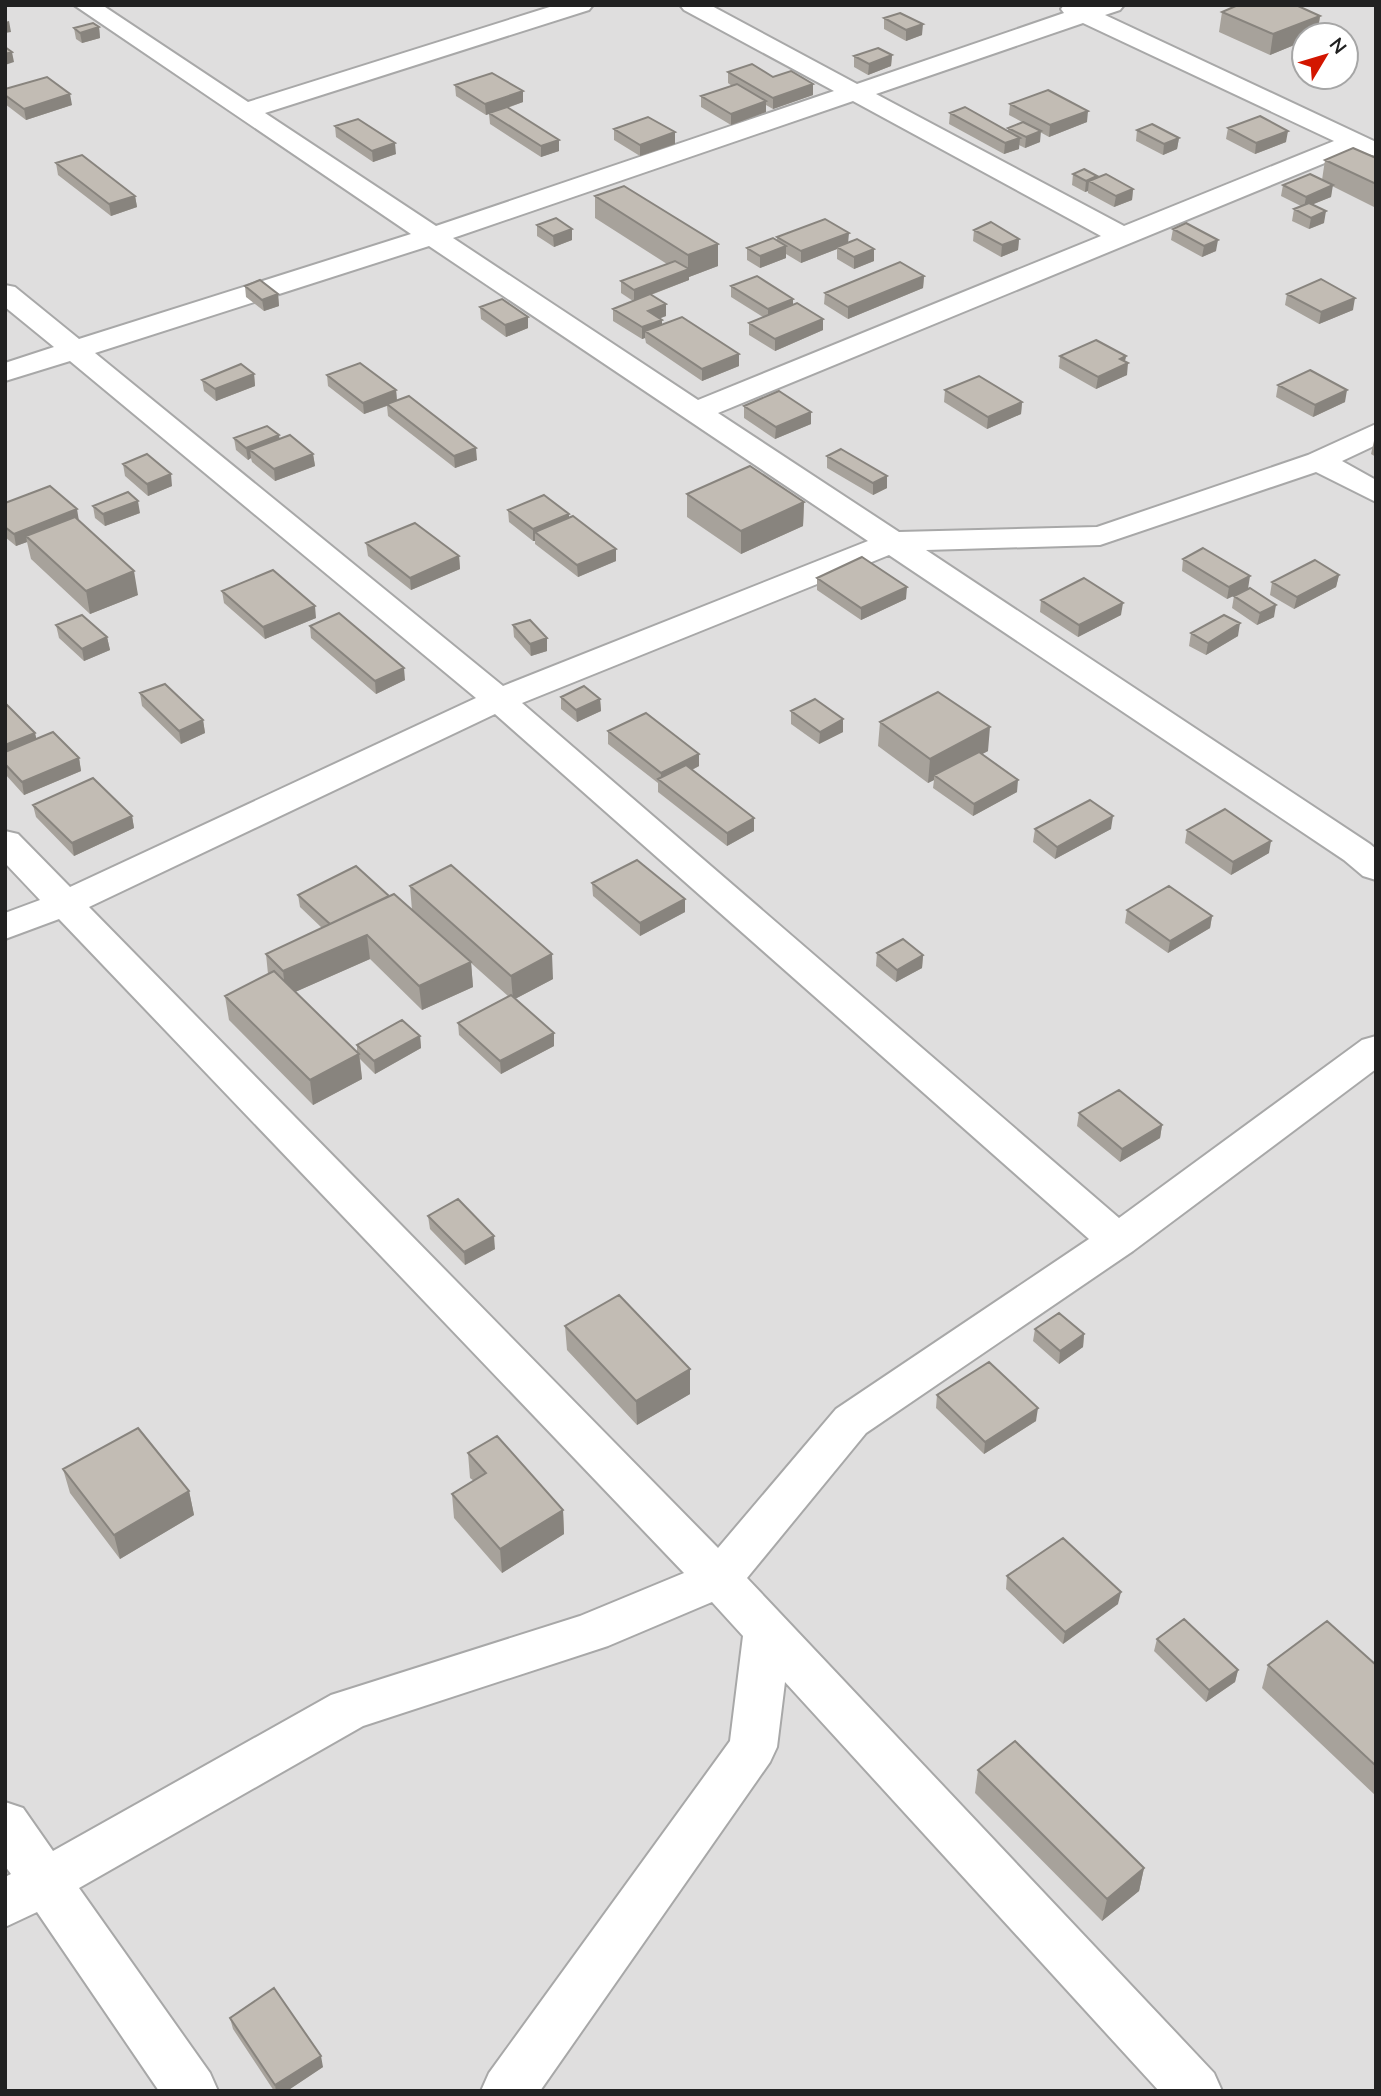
<svg xmlns="http://www.w3.org/2000/svg" width="1381" height="2096" font-family="'Nunito Sans',sans-serif">
  <style>
    .residential { fill: #dfdede; fill-rule: evenodd }
    .lines { fill: none; stroke-linecap: round; stroke-linejoin: round }
    .minor-casing { stroke: #a8a8a8; stroke-width: 4 }
    .minor { fill: #fff; fill-rule: evenodd }
    .wall { fill: #a7a29b }
    .shaded-wall { fill: #88847e }
    .building { fill: #c2bcb4; stroke: #88847e; stroke-width: 2 }
  </style>
  <rect width="100%" height="100%" fill="#f2efe8"/>
  <!-- residential -->
  <path class="residential" d="M5 5H1376V2091H5ZM1304 35H1346V77H1304Z"/>
  <g class="lines">
    <!-- minor casing -->
    <g class="minor-casing">
      <path id="minor" d="M74 5H102L248 102 556 5H593L589 10 265 113 436 226 834 91 684 10 680 5H710L857 84 1064 13 1061 9 1064 5H1124L1120 10 1105 15 1376 142V156L1354 151 718 413 899 532 1097 527 1308 455 1376 424V445L1342 461 1376 480V502L1316 472 1100 545 926 550 1370 844 1376 849V880L1363 876 1344 860 889 555 522 703 1119 1218 1362 1040 1376 1036V1069L1133 1251 866 1433 747 1578 1214 2073 1222 2091H1159L785 1682 777 1747 770 1762 540 2091H481L489 2073 730 1741 743 1636 712 1602 608 1646 363 1726 79 1888 210 2073 218 2091H159L37 1912 5 1927V1877L11 1874 5 1866V1802L23 1808 53 1851 331 1695 580 1616 684 1573 59 919 5 939V913L40 900 5 863V831L18 834 70 887 476 698 70 361 5 381V363L54 347 5 307V285L15 287 79 339 411 234ZM1083 23 1334 141 1124 226 876 94ZM853 101 1101 236 698 400 453 238ZM429 246 868 541 503 686 95 353ZM495 714 1089 1239 836 1409 718 1548 89 907Z"/>
    </g>
    <!-- minor -->
    <use href="#minor" class="minor"/>
  </g>
  <!-- wall -->
  <path class="wall" d="M1222 12 1320 16 1317 35H1304V41L1270 55 1219 32Z
    M884 18 922 35 906 41 884 29Z
    M99 27 100 38 82 43 76 39 74 28Z
    M892 55 891 66 868 75 854 67V56Z
    M728 72 773 77 813 95 773 109 766 105V112L731 125 701 107V96L732 86 728 83Z
    M455 85 523 91V102L507 108 559 151 541 157 490 124 489 114 486 115 456 96Z
    M5 89 72 105 26 120 5 104Z
    M1010 104 1087 122 1049 137 1040 132V142L1025 148 1019 145V149L1004 154 949 124 950 113 1008 131V128L1022 122 1009 115Z
    M335 126 396 154 373 162 336 137Z
    M1228 128 1286 142 1255 154 1226 139Z
    M614 129 675 132V144L640 156 614 140Z
    M1137 130 1179 138 1177 149 1163 155 1136 141Z
    M1376 158V208L1332 186 1331 197 1313 204 1324 223 1309 229 1292 221 1294 209 1301 206 1281 196 1283 185 1322 180 1325 160Z
    M56 163 135 196 137 207 111 216 58 175Z
    M1073 174 1097 176V178L1133 189 1132 200 1114 207 1088 193V191L1085 192 1072 185Z
    M595 196 718 244V266L689 277V280L651 295 666 316 660 318 662 324 739 366 702 381 646 343 645 338 642 339 613 321V309L633 301 621 293V281L667 264 595 218Z
    M537 225 572 229V240L554 247 537 236Z
    M1173 229 1216 251 1202 257 1171 240Z
    M974 230 1019 239 1018 250 1001 257 973 241Z
    M777 237 848 243 874 261 854 269 837 259V249L801 263 786 254V258L760 268 747 260V248L777 241Z
    M924 276 923 288 848 319 824 304 825 293Z
    M245 286 278 294 279 306 264 311 246 297Z
    M731 286 793 305 823 330 775 351 749 335V323L763 317 731 297Z
    M1287 294 1353 310 1319 324 1285 305Z
    M480 307 528 328 506 337 481 319Z
    M1060 356H1126L1125 361 1127 375 1096 389 1059 368Z
    M254 374 255 386 216 401 204 391 202 380Z
    M327 375 396 390 397 401 477 460 455 468 388 416 387 406 364 414 328 386Z
    M1278 385 1345 402 1313 417 1276 397Z
    M945 390 1022 402 1021 414 987 429 944 402Z
    M744 406 811 412V424L775 439 744 418Z
    M1376 432V457L1371 454Z
    M234 438 280 439 313 454 315 466 275 481 252 462 251 458 248 460 236 450Z
    M827 456 887 476V488L873 495 827 468Z
    M123 464 172 486 148 496 125 476Z
    M687 494 804 502 803 526 741 554 687 517Z
    M5 503 79 521 138 595 90 614 31 559 27 542 16 546 5 537Z
    M93 506 140 513 105 526 95 518Z
    M508 510 569 514V518L616 549V561L578 577 535 544V541H533L509 522Z
    M366 543 459 556 460 569 411 590 368 556Z
    M1183 559 1248 589 1227 599 1182 571Z
    M1339 575 1336 587 1294 609 1270 595 1272 582Z
    M817 578 906 599 861 620 817 590Z
    M222 591 316 618 265 639 224 603Z
    M1234 596 1274 617 1257 625 1232 608Z
    M1041 600 1121 615 1078 637 1040 612Z
    M56 625 107 637 110 650 84 661 59 638Z
    M513 625 547 638V651L531 656 514 637Z
    M310 626 405 680 376 694 311 638Z
    M1191 633 1238 636 1206 655 1189 646Z
    M140 693 203 720 205 733 181 744 142 706Z
    M561 697 600 699 601 711 577 722 561 709Z
    M791 711 843 732 819 744 791 724Z
    M880 722 988 751 982 754 1017 792 973 816 933 788 934 780 928 783 878 746Z
    M608 731 699 766 692 770 754 818V831L727 846 658 792V783L608 744Z
    M35 733 36 739 79 758 81 771 24 795 5 774V764Z
    M33 805 132 816 134 828 74 856 36 817Z
    M1035 829H1111L1055 859 1033 842Z
    M1187 830 1269 853 1231 875 1185 843Z
    M592 883 685 899V912L640 936 593 896Z
    M410 886 553 979 515 999 554 1046 501 1074 459 1035 458 1023 508 996 471 963 473 987 422 1010 370 959 295 992 357 1052V1045L420 1036 421 1048 375 1074 360 1059 362 1079 313 1105 229 1020 225 996 268 974 266 954 322 928 300 907 298 895 389 896 412 910Z
    M1127 910 1212 916 1210 928 1168 953 1125 923Z
    M877 953 923 955 922 968 896 982 876 966Z
    M1079 1113 1162 1125 1160 1138 1120 1162 1077 1126Z
    M428 1216 495 1249 465 1265 430 1229Z
    M565 1326 690 1394 637 1425 567 1350Z
    M1035 1329 1084 1334 1083 1347 1059 1364 1033 1341Z
    M937 1395 1036 1421 984 1454 936 1408Z
    M468 1453 563 1510 564 1534 502 1573 454 1518 452 1494 474 1481 470 1478Z
    M63 1469 189 1491 194 1515 120 1559 70 1493Z
    M1007 1576 1118 1604 1063 1644 1006 1589Z
    M1157 1639 1238 1670 1235 1682 1206 1702 1154 1651Z
    M1268 1665H1376V1796L1262 1688Z
    M978 1770 1144 1868 1139 1891 1102 1921 975 1793Z
    M230 2018 323 2067 287 2091H274L233 2029Z"/>
  <!-- shaded-wall -->
  <path class="shaded-wall" d="M1320 16 1317 35H1304V41L1270 55 1273 34Z
    M9 21 11 32 5 33V22Z
    M923 24 922 35 906 41V30Z
    M99 27 100 38 82 43 80 33Z
    M12 52 14 62 5 65V54Z
    M892 55 891 66 868 75 869 64Z
    M813 84V95L773 109V98Z
    M523 91V102L486 115 485 104Z
    M70 94 72 105 26 120 24 109Z
    M766 101V112L731 125V114Z
    M1088 111 1087 122 1049 137 1050 125Z
    M1041 131 1040 142 1025 148 1026 137Z
    M1288 131 1286 142 1255 154 1256 143Z
    M675 132V144L640 156V145Z
    M1020 138 1019 149 1004 154 1005 143Z
    M1179 138 1177 149 1163 155 1164 144Z
    M559 140V151L541 157V146Z
    M395 143 396 154 373 162 372 151Z
    M1097 176 1096 185 1089 181 1088 191 1085 192 1086 181Z
    M1333 185 1331 197 1304 208 1306 197Z
    M1133 189 1132 200 1114 207 1116 196Z
    M135 196 137 207 111 216 109 204Z
    M1326 211 1324 223 1309 229 1311 218Z
    M572 229V240L554 247 553 236Z
    M849 233 848 244 837 247V249L801 263V251Z
    M1019 239 1018 250 1001 257 1002 245Z
    M1218 240 1216 251 1202 257 1204 246Z
    M718 244V266L689 277V280L634 301V290L688 269V255Z
    M786 246V258L760 268V256Z
    M874 249V261L854 269V257Z
    M924 276 923 288 848 319V307Z
    M278 294 279 306 264 311 262 300Z
    M1355 298 1353 310 1319 324 1321 312Z
    M793 299V310L768 320V309Z
    M666 304V316L648 323V311Z
    M528 317V328L506 337 505 325Z
    M823 319V330L775 351V339Z
    M662 320V331H645V338L642 339V327Z
    M739 354V366L702 381V369Z
    M1126 356 1124 365 1128 363 1127 375 1096 389 1098 377 1120 359Z
    M254 374 255 386 216 401 215 389Z
    M396 390 397 402 364 414 363 403Z
    M1347 390 1345 402 1313 417 1315 405Z
    M1022 402 1021 414 987 429 988 417Z
    M811 412V424L775 439 776 427Z
    M279 435 281 447 250 450 251 458 248 460 246 448Z
    M476 448 477 460 455 468 454 456Z
    M313 454 315 466 275 481 274 469Z
    M171 474 172 486 148 496 147 484Z
    M887 476V488L873 495V483Z
    M138 501 140 513 105 526 103 514Z
    M804 502 803 526 741 554V531Z
    M77 509 79 521 26 536 27 542 16 546 14 534Z
    M569 514V526L535 532V541H533V529Z
    M616 549V561L578 577 577 565Z
    M459 556 460 569 411 590 410 578Z
    M134 571 138 595 90 614 86 591Z
    M1339 575 1336 587 1294 609 1297 597Z
    M1250 576 1248 589 1227 599 1229 587Z
    M907 587 906 599 861 620V608Z
    M1123 603 1121 615 1078 637 1079 625Z
    M1276 605 1274 617 1257 625 1260 613Z
    M315 606 316 618 265 639 263 627Z
    M1240 623 1238 636 1206 655 1208 643Z
    M107 637 110 650 84 661 82 649Z
    M547 638V651L531 656 530 644Z
    M404 668 405 680 376 694 375 681Z
    M600 699 601 711 577 722 576 710Z
    M843 719V732L819 744 820 732Z
    M203 720 205 733 181 744 179 731Z
    M990 727 988 751 937 778 934 775V780L928 783 930 759Z
    M35 733 38 746 5 759V745Z
    M699 754V766L664 784 661 781V773Z
    M79 758 81 771 24 795 22 782Z
    M1018 780 1017 792 973 816 974 804Z
    M132 816 134 828 74 856 72 843Z
    M1113 816 1111 829 1055 859 1057 847Z
    M754 818V831L727 846V833Z
    M1271 841 1269 853 1231 875 1233 862Z
    M685 899V912L640 936V923Z
    M1212 916 1210 928 1168 953 1170 941Z
    M367 935 370 959 286 996 283 971Z
    M552 954 553 979 513 1000 511 976Z
    M923 955 922 968 896 982 897 970Z
    M471 962 473 987 422 1010 419 986Z
    M554 1033V1046L501 1074 500 1061Z
    M420 1036 421 1048 375 1074 374 1061Z
    M359 1054 362 1079 313 1105 310 1080Z
    M1162 1125 1160 1138 1120 1162 1122 1149Z
    M494 1236 495 1249 465 1265 464 1252Z
    M1084 1334 1083 1347 1059 1364 1060 1351Z
    M690 1369V1394L637 1425 636 1401Z
    M1038 1408 1036 1421 984 1454 985 1442Z
    M189 1491 194 1515 120 1559 114 1535Z
    M563 1510 564 1534 502 1573 500 1549Z
    M1121 1592 1118 1604 1063 1644 1065 1632Z
    M1238 1670 1235 1682 1206 1702 1209 1690Z
    M1144 1868 1139 1891 1102 1921 1107 1899Z
    M321 2056 323 2067 287 2091H276L275 2085Z"/>
  <!-- building -->
  <path class="building" d="M1238 5H1296L1320 16 1273 34 1222 12Z
    M900 13 923 24 906 30 884 18Z
    M93 23 99 27 80 33 74 28Z
    M5 47 12 52 5 54Z
    M878 48 892 55 869 64 854 56Z
    M752 64 773 77 791 71 813 84 773 98 728 72Z
    M492 73 523 91 485 104 455 85Z
    M47 77 70 94 24 109 5 95V89Z
    M737 84 766 101 731 114 701 96Z
    M1048 90 1088 111 1050 125 1010 104Z
    M507 107 559 140 541 146 489 113Z
    M965 107 1020 138 1005 143 950 113Z
    M1260 116 1288 131 1256 143 1228 128Z
    M648 117 675 132 640 145 614 129Z
    M358 119 395 143 372 151 335 126Z
    M1023 122 1041 131 1026 137 1008 128Z
    M1152 124 1179 138 1164 144 1137 130Z
    M1353 148 1376 158V184L1325 160Z
    M82 155 135 196 109 204 56 163Z
    M1084 169 1097 176 1086 181 1073 174Z
    M1106 174 1133 189 1116 196 1089 181Z
    M1310 174 1333 185 1306 197 1283 185Z
    M624 186 718 244 688 255 595 196Z
    M1309 203 1326 211 1311 218 1294 209Z
    M556 218 572 229 553 236 537 225Z
    M825 219 849 233 801 251 777 237Z
    M991 222 1019 239 1002 245 974 230Z
    M1186 223 1218 240 1204 246 1173 229Z
    M773 238 786 246 760 256 747 248Z
    M857 239 874 249 854 257 837 247Z
    M675 261 689 269 634 290 621 281Z
    M900 262 924 276 848 307 825 293Z
    M757 276 793 299 768 309 731 286Z
    M1321 279 1355 298 1321 312 1287 294Z
    M260 280 278 294 262 300 245 286Z
    M650 294 666 304 648 311 662 320 642 327 613 309Z
    M502 299 528 317 505 325 480 307Z
    M797 303 823 319 775 339 749 323Z
    M682 317 739 354 702 369 645 331Z
    M1096 340 1126 356 1120 359 1128 363 1098 377 1060 356Z
    M360 363 396 390 363 403 327 375Z
    M241 364 254 374 215 389 202 380Z
    M1310 370 1347 390 1315 405 1278 385Z
    M979 376 1022 402 988 417 945 390Z
    M779 391 811 412 776 427 744 406Z
    M409 396 476 448 454 456 387 404Z
    M267 426 279 435 246 448 234 438Z
    M290 435 313 454 274 469 250 450Z
    M841 449 887 476 873 483 827 456Z
    M147 454 171 474 147 484 123 464Z
    M750 466 804 502 741 531 687 494Z
    M50 486 77 509 14 534 5 527V503Z
    M128 492 138 501 103 514 93 506Z
    M544 495 569 514 533 529 508 510Z
    M573 516 616 549 577 565 535 532Z
    M75 517 134 571 86 591 26 536Z
    M415 523 459 556 410 578 366 543Z
    M1203 548 1250 576 1229 587 1183 559Z
    M862 557 907 587 861 608 817 578Z
    M1315 560 1339 575 1297 597 1272 582Z
    M273 570 315 606 263 627 222 591Z
    M1084 578 1123 603 1079 625 1041 600Z
    M1250 588 1276 605 1260 613 1234 596Z
    M339 613 404 668 375 681 310 626Z
    M82 615 107 637 82 649 56 625Z
    M1224 615 1240 623 1208 643 1191 633Z
    M530 620 547 638 530 644 513 625Z
    M165 684 203 720 179 731 140 693Z
    M584 686 600 699 576 710 561 697Z
    M938 692 990 727 930 759 880 722Z
    M815 699 843 719 820 732 791 711Z
    M6 704 35 733 5 745V705Z
    M646 713 699 754 661 773 608 731Z
    M53 732 79 758 22 782 5 764V752Z
    M979 752 1018 780 974 804 934 775Z
    M686 765 754 818 727 833 658 779Z
    M93 778 132 816 72 843 33 805Z
    M1090 800 1113 816 1057 847 1035 829Z
    M1225 809 1271 841 1233 862 1187 830Z
    M637 860 685 899 640 923 592 883Z
    M451 865 552 954 511 976 410 886Z
    M356 866 389 896 330 924 298 895Z
    M1169 886 1212 916 1170 941 1127 910Z
    M394 894 471 962 419 986 367 935 283 971 266 954Z
    M903 939 923 955 897 970 877 953Z
    M274 971 359 1054 310 1080 225 996Z
    M511 995 554 1033 500 1061 458 1023Z
    M402 1020 420 1036 374 1061 357 1045Z
    M1119 1090 1162 1125 1122 1149 1079 1113Z
    M458 1199 494 1236 464 1252 428 1216Z
    M619 1295 690 1369 636 1401 565 1326Z
    M1059 1313 1084 1334 1060 1351 1035 1329Z
    M989 1362 1038 1408 985 1442 937 1395Z
    M138 1428 189 1491 114 1535 63 1469Z
    M497 1436 563 1510 500 1549 452 1494 486 1473 468 1453Z
    M1063 1538 1121 1592 1065 1632 1007 1576Z
    M1184 1619 1238 1670 1209 1690 1157 1639Z
    M1327 1621 1376 1665V1766L1268 1665Z
    M1015 1741 1144 1868 1107 1899 978 1770Z
    M274 1988 321 2056 275 2085 230 2018Z"/>
  <!-- border -->
  <rect width="1381" height="2096" fill="none" stroke="#212121" stroke-width="14"/>
  <!-- north arrow -->
  <g transform="translate(1325 56) rotate(52)"><circle r="33" fill="#ffffff" stroke="#a6a6a6" stroke-width="2"/>
  <path d="M0-5L12 26L0 18L-12 26Z" fill="#d31600"/>
  <text y="-10" font-size="19" font-weight="bold" text-anchor="middle" fill="#212121">N</text>
  </g>
</svg>
